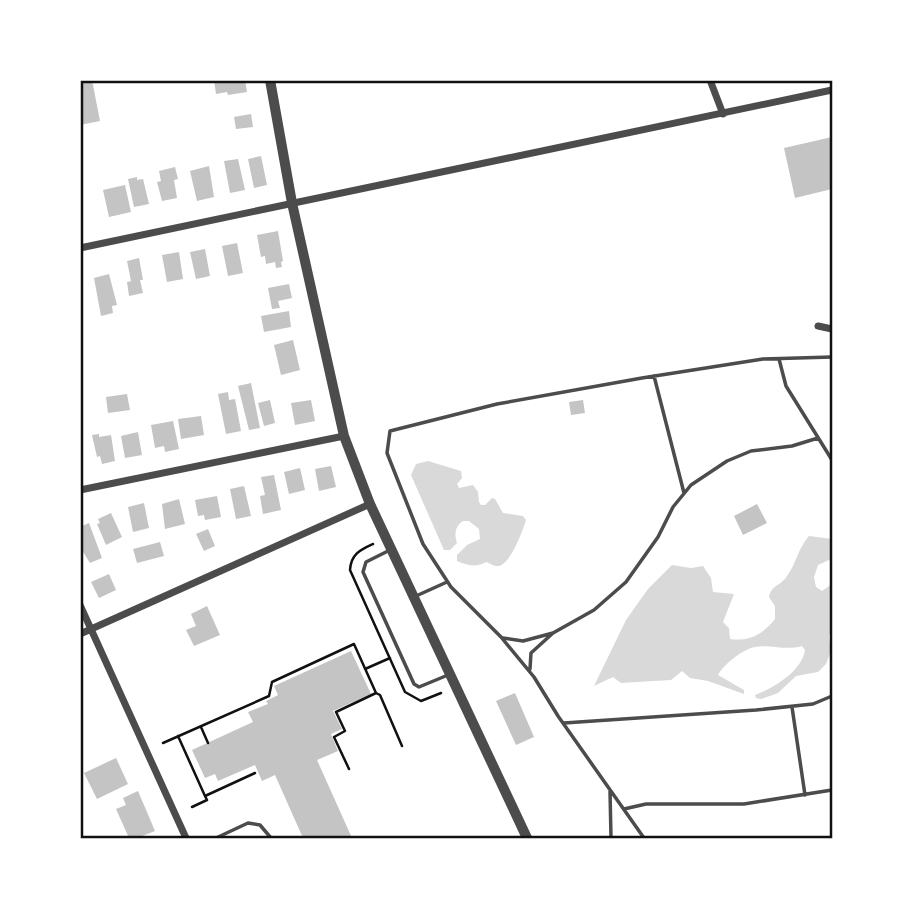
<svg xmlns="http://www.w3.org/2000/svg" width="913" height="919" font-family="Helvetica,sans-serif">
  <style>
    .water { fill: #d9d9d9 }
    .building { fill: #c4c4c4 }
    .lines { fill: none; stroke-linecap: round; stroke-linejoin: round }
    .path { stroke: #111; stroke-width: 2.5 }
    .service { stroke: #4c4c4c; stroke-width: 3.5 }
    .minor { stroke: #4c4c4c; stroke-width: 7 }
    .tertiary { stroke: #4c4c4c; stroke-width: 10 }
    .neatline { fill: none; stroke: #111; stroke-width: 2.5 }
  </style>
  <rect width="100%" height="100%" fill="#fff"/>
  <!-- water -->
  <path class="water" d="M428 461 461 471 462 478 457 484 459 488 473 485 478 492 479 502 481 505H485L492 498 495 499 503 513 523 516 526 520C523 530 509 569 496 566 493 566 490 563 486 562 476 568 466 565 457 561V555L467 545 480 539 479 529 469 521H463C455 526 454 534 457 543L450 550H444L411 475 416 464Z
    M809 536 832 539V563L829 560 818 565 814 577 816 587 822 591 832 584V625L829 637 831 651 826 664 818 672 796 676 778 693 761 699 756 698 755 695C774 688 802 671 805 650L802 646C784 651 771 644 755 647 743 649 724 664 718 675L744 690V694L708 681 690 678 682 671 671 680 621 683 613 677 594 686 626 620 648 589 672 565 691 568 703 566 711 578 713 592 734 594 723 622 729 628 730 639C749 642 763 634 775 619V606L769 597C771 585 781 586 787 576 796 564 798 548 809 536Z"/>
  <!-- building -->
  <path class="building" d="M80 80H92L100 121 80 125Z
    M214 80H245L247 92 228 95 227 92 216 94Z
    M251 114 253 127 236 129 234 117Z
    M832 137V189L795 198 784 148Z
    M261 156 267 185 254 188 248 159Z
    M238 159 245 190 230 193 224 161Z
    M209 166 214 197 197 201 190 171Z
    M175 167 178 179 174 180 177 198 162 201 157 182 161 181 159 171Z
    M137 177V180L143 179 149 204 134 207 128 179Z
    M125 185 131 212 109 217 103 190Z
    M278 231 283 261 281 262 282 267 276 268 275 262 266 264 265 256 261 257 257 235Z
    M237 243 243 273 228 276 222 246Z
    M205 249 210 276 196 279 190 252Z
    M179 252 183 279 167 282 162 255Z
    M139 258 143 280H140L143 293 129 296 127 282 131 281 127 261Z
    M109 274 117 305 112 306 113 313 101 316 94 278Z
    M289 284 292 298 278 301 280 308 272 309 268 288Z
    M289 311 291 327 264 332 261 316Z
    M293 340 300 370 281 375 274 345Z
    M251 383 260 428 249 430 238 386Z
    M228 392 229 400 235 399 241 431 226 434 218 394Z
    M127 394 130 410 108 413 106 397Z
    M270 400 275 423 264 426 258 403Z
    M311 400 315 421 295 425 291 403Z
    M583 400 585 413 571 415 569 402Z
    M201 416 204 435 181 439 178 419Z
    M173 421 179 449 165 452 164 446 155 448 151 425Z
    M138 432 142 455 125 458 121 436Z
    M99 434V437L111 435 115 461 102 464 100 456 97 457 92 435Z
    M331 466 336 487 319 491 315 469Z
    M300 468 305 490 289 494 284 472Z
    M274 475 281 510 263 514 260 496 265 495 261 477Z
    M244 486 251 516 236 519 230 489Z
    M217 496 221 517 205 520 204 515 198 516 195 500Z
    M179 499 185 524 165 529 162 504Z
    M144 503 149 528 133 532 128 507Z
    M757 504 767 523 743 535 734 516Z
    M111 513 122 537 106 545 97 524 100 523 98 519Z
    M89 523 102 558 90 563 80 547V527Z
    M208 529 215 546 204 551 196 534Z
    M160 542 164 556 137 563 133 549Z
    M109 574 116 590 99 598 91 582Z
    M207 606 220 635 194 646 186 630 196 626 191 614Z
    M351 651 371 694 333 711 342 729 331 734 338 751 317 760 352 838H303L275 775 262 781 255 765 218 781 215 774 205 778 192 750 253 722 248 712 268 704 266 701 278 695 274 686Z
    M515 693 534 737 516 745 496 701Z
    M116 758 128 784 97 799 84 773Z
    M138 791 155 831 137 838H129L116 809 126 805 123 798Z"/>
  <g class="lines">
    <!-- path -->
    <path class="path" d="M373 544C360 550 351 554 350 570L405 692 421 701 441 693
      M365 669 390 658
      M376 693 380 695 402 746
      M201 727 208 743
      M178 736 205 796 255 773
      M163 743 269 696 272 682 354 644 376 693 336 712 345 731 334 737 349 769
      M192 807 207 800 205 796"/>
    <!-- service -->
    <path class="service" d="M779 359 786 386 832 460
      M654 376 684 493
      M390 550 366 562 363 572 414 684 419 687 448 675
      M416 596 447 582
      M553 633 594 610 626 582 658 537 673 507 691 485 727 461 751 451 792 446 818 438
      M503 638 523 641 553 633 531 653 530 669
      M792 707 805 795
      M564 723 756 710 813 704 832 696
      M610 791 611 838
      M624 809 646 804H744L832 790
      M216 838 248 823 260 825 271 838
      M644 838 558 716 534 677 501 637 451 587 423 544 387 453 390 431 497 404 642 378 763 359 832 357"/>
    <!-- minor -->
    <path class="minor" d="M710 80 723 114
      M80 248 832 90
      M818 326 832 329
      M80 490 344 436
      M80 605 186 838
      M80 634 370 504"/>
    <!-- tertiary -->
    <path class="tertiary" d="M270 80 292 203 344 436 370 504 527 838"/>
  </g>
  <!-- border -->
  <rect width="913" height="919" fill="none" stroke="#ffffff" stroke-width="164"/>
  <rect x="82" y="82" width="749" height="755" class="neatline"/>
</svg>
